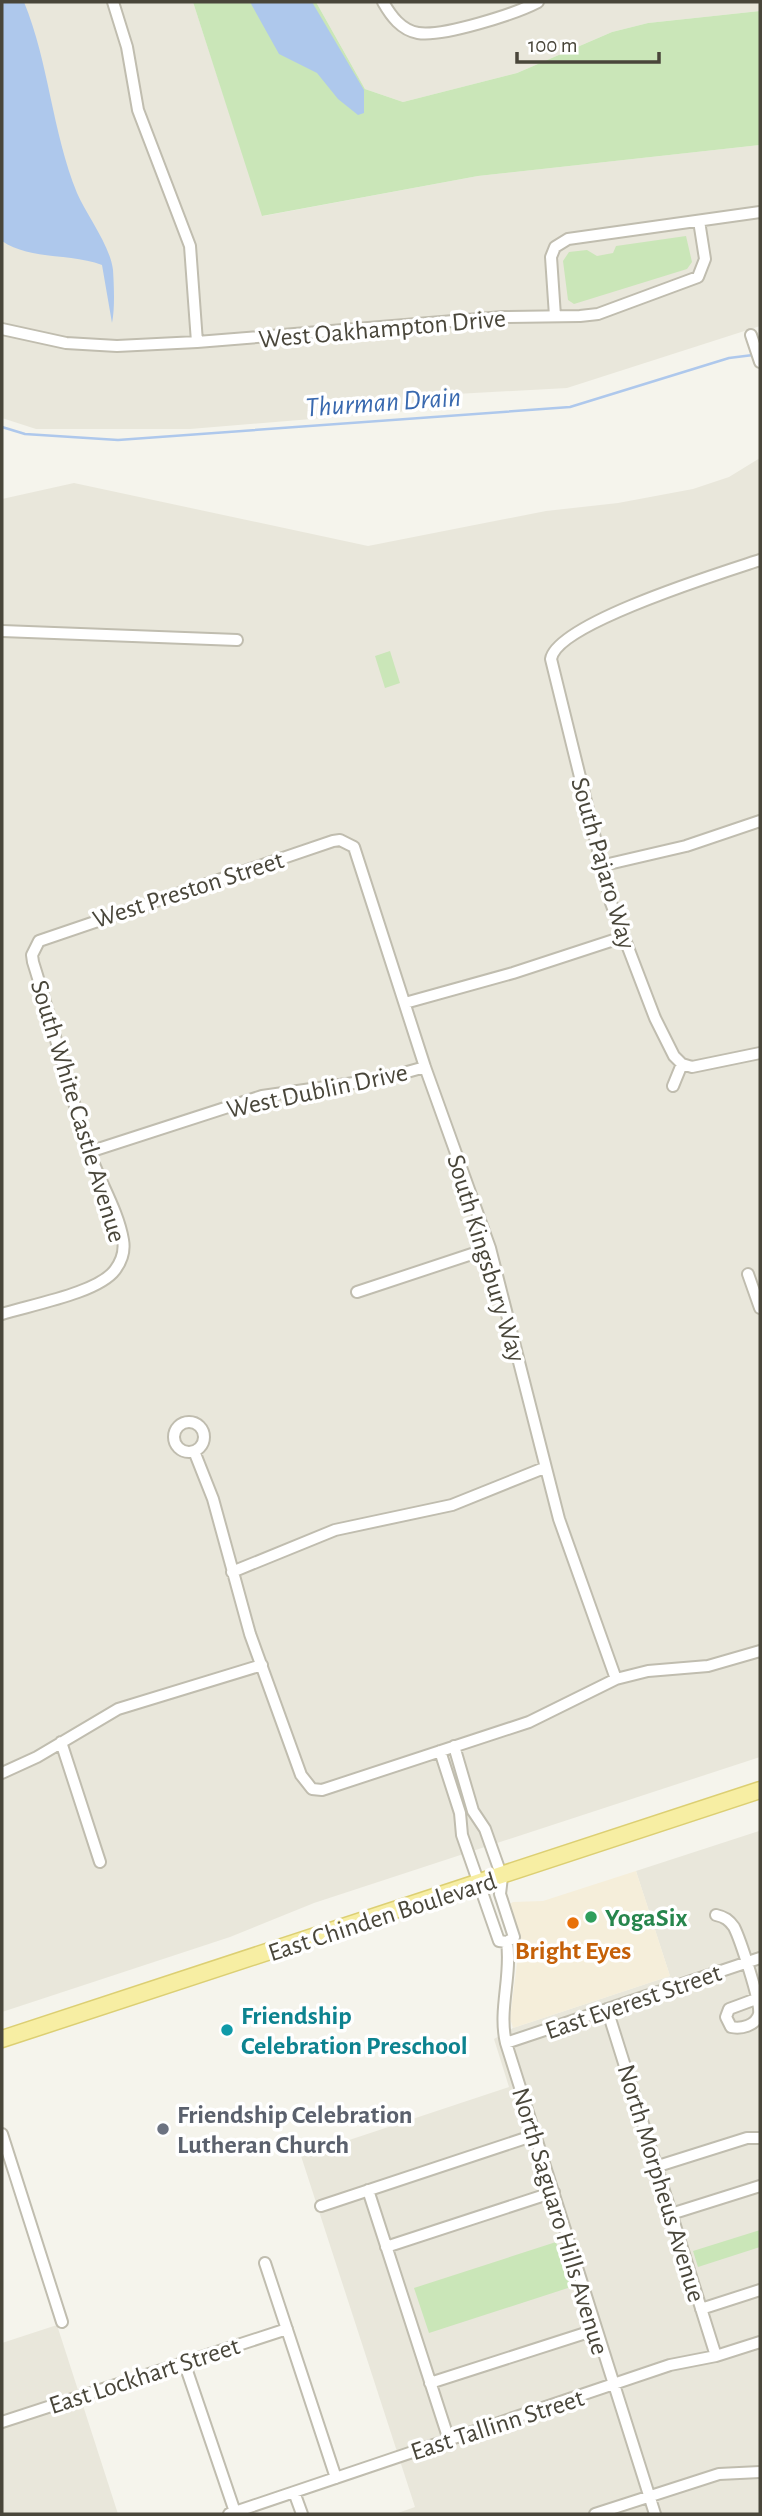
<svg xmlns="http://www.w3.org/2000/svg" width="762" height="2516" font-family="'Alegreya Sans',sans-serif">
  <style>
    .residential { fill: #e9e7db }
    .commercial { fill: #f5eeda }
    .green { fill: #cae6b8 }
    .water { fill: #aec8ec }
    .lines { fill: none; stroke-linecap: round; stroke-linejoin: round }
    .stream { stroke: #aec8ec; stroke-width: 2.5 }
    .minor-casing { stroke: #c0bdaf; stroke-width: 14 }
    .primary-casing { stroke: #dccf73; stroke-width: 19 }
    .minor { stroke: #fff; stroke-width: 10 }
    .primary { stroke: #f7eea3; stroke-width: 16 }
    .leisure-dot { fill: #2e9e5b; stroke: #fff; stroke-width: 2.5 }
    .food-dot { fill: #e8710a; stroke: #fff; stroke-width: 2.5 }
    .culture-dot { fill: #0f9aa8; stroke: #fff; stroke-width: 2.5 }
    .worship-dot { fill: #6b7280; stroke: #fff; stroke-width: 2.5 }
    .labels { text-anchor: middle; stroke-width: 7; stroke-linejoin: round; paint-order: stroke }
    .street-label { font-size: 26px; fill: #49463a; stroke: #fff }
    .leisure-label { font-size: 26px; font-weight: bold; fill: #27864d; stroke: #fff; text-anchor: start }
    .food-label { font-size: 26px; font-weight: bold; fill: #c56008; stroke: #fff }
    .culture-label { font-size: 26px; font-weight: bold; fill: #0d838f; stroke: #fff; text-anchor: start }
    .worship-label { font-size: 26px; font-weight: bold; fill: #5b616d; stroke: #fff; text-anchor: start }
    .water-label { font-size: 28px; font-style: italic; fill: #3969af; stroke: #fff }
  </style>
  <rect width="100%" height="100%" fill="#f5f4ec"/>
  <!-- residential -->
  <path class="residential" d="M2 2H193L263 216 478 176 760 145V326L567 388 456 394V407L190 429H36L2 418Z
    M316 2H760V11L648 23 612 32 517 73 403 102 365 89Z
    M760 458V1757L314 1903 230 1937 2 2012V499L74 483 368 546 546 511 618 503 693 489 729 477Z
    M759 1831 760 2514H395L415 2507 301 2156 509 2087 494 2039 513 2028 670 1976 636 1871Z
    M57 2325 118 2514H2V2343Z"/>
  <!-- commercial -->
  <path class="commercial" d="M636 1871 670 1976 513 2028 510 2018 520 1940 508 1905 513 1902 543 1901Z"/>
  <!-- green -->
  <path class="green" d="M193 2H316L365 89 403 102 517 73 612 32 648 23 760 11V145L478 176 262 216Z
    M686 236 692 262 687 269 574 304 568 300 563 261 569 252 587 250 597 256 613 253 616 246Z
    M390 651 400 683 385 688 375 656Z
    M760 2230V2247L698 2267 693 2251Z
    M556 2242 571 2287 429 2333 414 2288Z"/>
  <!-- water -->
  <path class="water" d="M2 2H24C49 63 52 131 77 193 87 216 110 245 113 270 114 286 115 309 112 323L102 265C71 253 29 260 2 241Z
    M250 2H312L364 90V113L358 115 338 99 317 73 279 54Z"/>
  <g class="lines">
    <!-- stream -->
    <path class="stream" d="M2 427 25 434 118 440 570 407 729 358 753 355"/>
    <!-- minor casing -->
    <g class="minor-casing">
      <path id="minor" d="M113 2 127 47 138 110 190 246 197 342
        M383 2C391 16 401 30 418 33 443 37 515 14 538 2
        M555 316 551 257 555 247 568 239 760 212
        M2 329 66 343 117 346 197 342 503 317 580 316 598 314 698 277 705 259 699 221
        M751 335 760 362
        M2 631 237 640
        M600 866 686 846 760 821
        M405 1003 513 973 623 937
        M682 1064 674 1056 655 1018 611 903 551 659C557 623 724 572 760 560
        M673 1086 682 1064 692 1067 760 1053
        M89 1152 262 1096 382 1079 425 1067
        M748 1274 760 1308
        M357 1292 490 1248
        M2 1314C30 1305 98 1293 115 1270 121 1262 125 1251 123 1240 118 1210 99 1181 89 1151 68 1088 53 1025 33 962L32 955 39 941 333 841 340 840 354 847 425 1067 490 1248 559 1519 616 1679
        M174 1437a15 15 0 1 1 30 0a15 15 0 1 1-30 0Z
        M194 1451 213 1499 250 1634 301 1775 312 1789 322 1790 529 1722 616 1679 648 1671 708 1666 760 1651
        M232 1572 335 1530 452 1505 544 1468
        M61 1742 100 1862
        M440 1751 460 1813 462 1835 499 1941 507 1942 514 1937 500 1894 502 1877 485 1829 473 1811 454 1746
        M2 1773 37 1757 118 1709 262 1665
        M716 1915C725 1917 729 1920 734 1927 740 1939 761 2002 759 2014 756 2026 741 2029 731 2027L726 2017 729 2009 756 1999
        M507 1942C512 1976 498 2010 506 2043L655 2514
        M607 2009 716 2356
        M506 2043 760 1958
        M2 2134 62 2322
        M655 2167 747 2138H760
        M368 2190 449 2440
        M321 2206 535 2135
        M671 2214 760 2186
        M386 2247 554 2192
        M265 2263 336 2478
        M701 2309 760 2290
        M184 2362 235 2512
        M430 2383 595 2330
        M2 2422 287 2329
        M294 2492 302 2514
        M229 2514 670 2365 716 2356 760 2342
        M595 2514 719 2474 760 2472"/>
    </g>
    <!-- primary casing -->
    <g class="primary-casing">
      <path id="primary" d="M2 2039 760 1790"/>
    </g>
    <!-- minor -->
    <use href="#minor" class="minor"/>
    <!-- primary -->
    <use href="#primary" class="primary"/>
  </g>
  <!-- markers -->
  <circle class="leisure-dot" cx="591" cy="1917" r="7"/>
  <circle class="food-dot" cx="573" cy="1923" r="7"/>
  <circle class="culture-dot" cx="227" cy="2030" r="7"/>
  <circle class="worship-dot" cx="163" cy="2129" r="7"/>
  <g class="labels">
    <!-- street labels -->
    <g class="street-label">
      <text transform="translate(382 328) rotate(-5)" y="9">West Oakhampton Drive</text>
      <text transform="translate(604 863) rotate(74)" y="9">South Pajaro Way</text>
      <text transform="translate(188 889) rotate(-18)" y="9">West Preston Street</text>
      <text transform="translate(317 1090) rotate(-12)" y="9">West Dublin Drive</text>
      <text transform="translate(79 1111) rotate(73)" y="9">South White Castle Avenue</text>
      <text transform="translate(487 1258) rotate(73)" y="9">South Kingsbury Way</text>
      <text transform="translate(382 1916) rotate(-18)" y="9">East Chinden Boulevard</text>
      <text transform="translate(633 2001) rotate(-19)" y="9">East Everest Street</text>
      <text transform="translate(662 2183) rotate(73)" y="9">North Morpheus Avenue</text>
      <text transform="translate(561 2221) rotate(73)" y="9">North Saguaro Hills Avenue</text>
      <text transform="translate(144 2375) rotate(-18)" y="9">East Lockhart Street</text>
      <text transform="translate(497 2424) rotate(-18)" y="9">East Tallinn Street</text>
    </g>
    <!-- leisure labels -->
    <g class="leisure-label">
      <text x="605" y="1926">YogaSix</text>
    </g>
    <!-- food labels -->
    <g class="food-label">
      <text x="573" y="1959">Bright Eyes</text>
    </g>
    <!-- culture labels -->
    <g class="culture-label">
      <text x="241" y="2024">Friendship<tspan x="241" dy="30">Celebration Preschool</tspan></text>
    </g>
    <!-- worship labels -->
    <g class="worship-label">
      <text x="177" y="2123">Friendship Celebration<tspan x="177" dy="30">Lutheran Church</tspan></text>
    </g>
    <!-- water labels -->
    <g class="water-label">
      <text transform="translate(383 401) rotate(-4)" y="10">Thurman Drain</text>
    </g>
  </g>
  <!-- border -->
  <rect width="762" height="2516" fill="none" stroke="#49463a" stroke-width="7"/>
  <!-- scale -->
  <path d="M517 52v10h142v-10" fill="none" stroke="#49463a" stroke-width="3.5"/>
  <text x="528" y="52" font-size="21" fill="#49463a" stroke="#ffffff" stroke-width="5" paint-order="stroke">100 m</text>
</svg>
